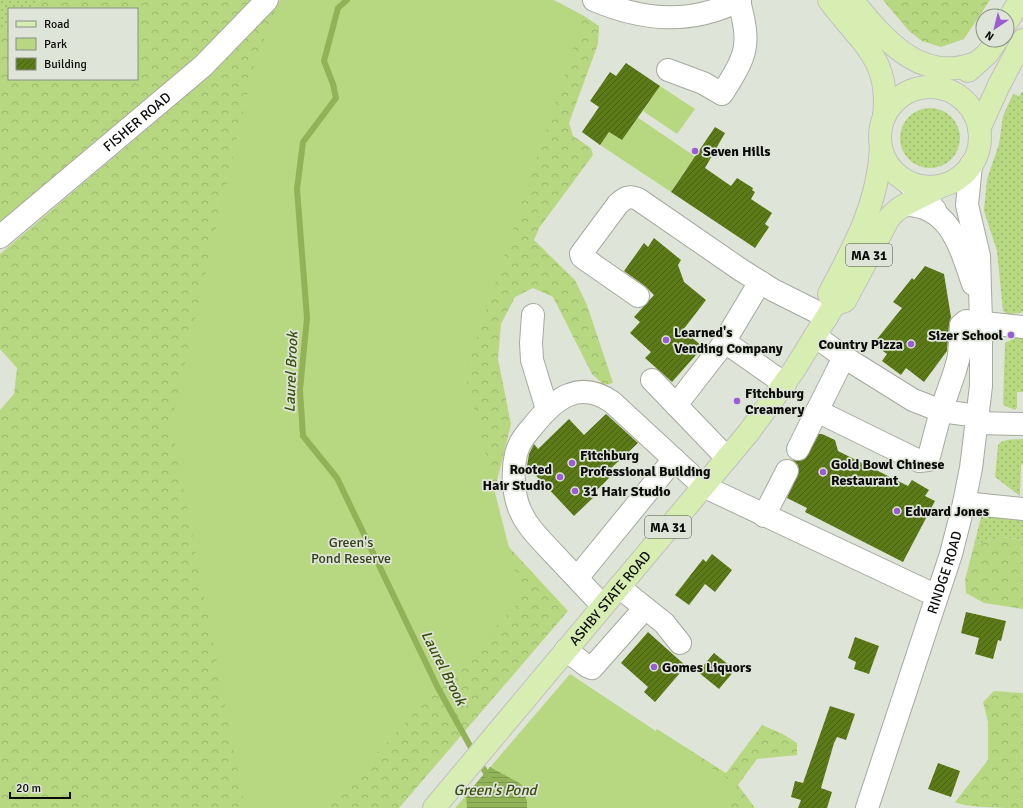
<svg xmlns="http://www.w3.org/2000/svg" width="1023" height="808" font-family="Signika,sans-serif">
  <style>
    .grass { fill: url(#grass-dots) }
    .forest { fill: url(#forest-crowns) }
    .park { fill: #b7d881 }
    .water { fill: url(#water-rules) }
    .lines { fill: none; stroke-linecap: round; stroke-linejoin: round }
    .stream { stroke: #91b256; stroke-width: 6 }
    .building { fill: url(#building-hatch) }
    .minor-casing { stroke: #a5a99f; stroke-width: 24 }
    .major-casing { stroke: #c0c0bf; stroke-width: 24 }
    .minor { stroke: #fff; stroke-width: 22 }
    .major { stroke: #d7edb2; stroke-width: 22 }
    .poi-dot { fill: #9b5dd4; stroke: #dfe4d9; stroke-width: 1.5 }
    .labels { text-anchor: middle; stroke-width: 3.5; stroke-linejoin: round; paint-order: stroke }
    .shield { fill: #dfe4d9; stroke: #4b4d47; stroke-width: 1 }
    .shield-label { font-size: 13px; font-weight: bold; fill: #0b0c09 }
    .street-label { font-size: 14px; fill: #0b0c09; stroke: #dfe4d9 }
    .poi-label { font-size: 14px; font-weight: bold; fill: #0b0c09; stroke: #dfe4d9; text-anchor: start }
    .park-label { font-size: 14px; fill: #33411b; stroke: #dfe4d9 }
    .water-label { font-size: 15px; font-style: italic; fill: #3a4f0b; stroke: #dfe4d9 }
  </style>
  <defs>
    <pattern id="grass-dots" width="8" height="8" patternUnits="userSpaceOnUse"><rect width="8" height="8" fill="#b7d881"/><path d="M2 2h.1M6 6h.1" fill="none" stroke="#9cb86e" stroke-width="1.8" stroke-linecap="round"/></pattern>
    <pattern id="forest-crowns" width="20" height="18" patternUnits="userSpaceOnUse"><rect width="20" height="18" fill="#b7d881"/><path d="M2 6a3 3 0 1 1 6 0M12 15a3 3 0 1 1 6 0" fill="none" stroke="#9cb86e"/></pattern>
    <pattern id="water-rules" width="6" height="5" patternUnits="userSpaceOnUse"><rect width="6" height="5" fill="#91b256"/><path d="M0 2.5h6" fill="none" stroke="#7c984a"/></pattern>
    <pattern id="building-hatch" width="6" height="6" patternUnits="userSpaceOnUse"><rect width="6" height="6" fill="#5c7a17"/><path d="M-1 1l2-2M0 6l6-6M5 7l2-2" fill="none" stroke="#4a6213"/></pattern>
  </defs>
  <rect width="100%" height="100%" fill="#dfe4d9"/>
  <!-- grass -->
  <path class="grass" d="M0 0H40L29 9H9V25L0 33Z
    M1023 91V311L1021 313 1007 314 1003 311 997 251 984 211 987 179 999 144 1003 116 1013 94 1019 96Z
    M900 138a30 30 0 1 1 60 0a30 30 0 1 1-60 0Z
    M1023 337V392H1017V408L1015 410 1003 405 1005 343 1015 338Z
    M1023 439V464L1021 465 1020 496 995 477 998 445C1004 438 1015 440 1023 439Z
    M995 515 1023 518V540L1003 537 974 545 981 517Z"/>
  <!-- forest -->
  <path class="forest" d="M40 0H254L231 26 178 74 0 226V33L9 25V79H137V9H29Z
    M283 0H550L584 16 599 26 598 44 569 123 573 136 591 148 593 155 539 228 534 240 575 280 587 305 613 383 604 385 592 374 553 297 533 288 515 297 501 324 498 359 511 424 489 514 497 534 568 611 399 808H0V410L14 394 17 368 0 349V254L209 76Z
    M883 0H990L964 39 941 47 922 41 909 31Z
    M1003 537 1023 540V609L984 603 966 593 965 580 974 545Z
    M994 691 1023 693V808C1007 808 965 808 955 802L988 760V722L983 702Z
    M762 725 783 734 797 743V755L757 759 738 785 755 808H529L650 738 657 729 726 773Z"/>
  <!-- park -->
  <path class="park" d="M280 0H554L584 16 465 374 522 599 325 808H245L171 424 254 65Z
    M660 86 695 109 677 134 643 111Z
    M637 117 699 159 685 170 671 192 600 145 609 132 622 140Z
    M570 674 737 785 728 808H455Z"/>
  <!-- water -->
  <path class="water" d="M490 767 521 784 527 801V808H467L466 795Z"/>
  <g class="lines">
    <!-- stream -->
    <path class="stream" d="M347 0 338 8 324 61 333 84 336 98 303 142 297 189 307 318 300 390 303 436 337 478 438 688 474 753
      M479 761 489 778"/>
  </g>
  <!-- building -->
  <path class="building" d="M626 63 660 86 622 140 609 132 600 145 582 132 599 107 590 101 610 72 616 76Z
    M715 127 725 133 705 168 731 186 737 178 753 188 752 190 755 192 751 199 772 213 765 224 769 227 755 248 671 192Z
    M654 238 681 260 678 265 684 282 706 300 683 330 703 347 672 382 645 358 651 352 630 333 640 322 634 317 654 295 645 286 624 271 644 243 648 247Z
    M925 266 944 274 951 317 949 324 947 351 924 382 906 368 901 375 882 361 887 354 873 344 902 308 893 302 912 278 914 280Z
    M606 414 638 443 608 471 612 475 594 493 596 495 574 516 527 466 529 454 534 444 538 449 569 419 584 435Z
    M819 434H822L835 440 838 451 908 486 912 480 929 490 925 496 935 501 903 562 805 512 807 508 787 498 799 471 798 465 793 460 799 461 805 459Z
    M712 554 732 570 715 592 705 584 689 605 675 595 703 559 706 562Z
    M966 612 1006 621 1001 641 998 640 993 659 975 654 979 638 961 633Z
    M648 632 686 666 655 702 644 692 648 687 621 663Z
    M855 637 879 646 869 674 854 669 856 662 848 658Z
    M714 653 735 670 719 689 698 672Z
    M830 706 855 714 846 740 837 737 834 743 821 788 832 792 827 808H798L801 800 791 797 795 781 803 783Z
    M938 763 960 771 951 797 928 789Z"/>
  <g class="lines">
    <!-- minor casing -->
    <g class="minor-casing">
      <g id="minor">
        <path d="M594 0C644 21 691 25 740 0"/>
        <path d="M668 70 703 83 722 94C747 54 751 47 739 1"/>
        <path d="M903 179 916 189 935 210"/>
        <path d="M906 205C950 205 961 249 973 284"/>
        <path id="s1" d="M0 237 203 66 267 0"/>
        <path d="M638 296 582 257 581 254 618 204C625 198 629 195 638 199L741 270 773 290 827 317"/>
        <path d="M533 315 531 343 532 360 547 409"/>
        <path d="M815 336 844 357 913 400 941 411 978 416"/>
        <path d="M725 342 785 384"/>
        <path d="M652 380 727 458"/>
        <path d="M676 405 721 347 760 282"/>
        <path d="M817 411 919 461 928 460 941 411 955 371 959 356 961 325 966 321 1023 327"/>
        <path d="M977 423 1023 424"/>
        <path d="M798 449 844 357"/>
        <path d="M964 503 1023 509"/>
        <path d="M764 516 787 471"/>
        <path d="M577 578 674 459"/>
        <path d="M619 587 664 623 680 643"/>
        <path d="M603 606C586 588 570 571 553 553 541 540 527 527 520 510 513 494 512 471 516 454 519 442 526 434 533 426 554 399 579 379 612 402L703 486 937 596"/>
        <path d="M566 650 587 666 592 668 645 608"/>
        <path id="s2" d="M867 808 951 554 964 503 971 468 981 386V322L979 256 967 205 971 165"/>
      </g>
    </g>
    <!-- major casing -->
    <g class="major-casing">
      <g id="major">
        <path d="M829 0C860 43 891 58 884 117"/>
        <path d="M852 0C884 39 922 86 978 62"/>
        <path d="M1007 22 1020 0"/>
        <path d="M968 71 987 54 997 40"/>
        <circle cx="930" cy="137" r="50"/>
        <path d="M979 129 999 85 1023 40"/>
        <path d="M834 305 829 294C855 245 878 204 881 148"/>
        <path id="s3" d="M434 808 749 432 794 370 834 305 845 301 889 218C902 202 924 197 941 186"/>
      </g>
    </g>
    <!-- minor -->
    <use href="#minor" class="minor"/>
    <!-- major -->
    <use href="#major" class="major"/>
  </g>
  <!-- markers -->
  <g class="poi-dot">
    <circle cx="695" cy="151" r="4"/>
    <circle cx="1011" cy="335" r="4"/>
    <circle cx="666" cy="340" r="4"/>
    <circle cx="911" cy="344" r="4"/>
    <circle cx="737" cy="401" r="4"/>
    <circle cx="572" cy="463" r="4"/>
    <circle cx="823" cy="472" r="4"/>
    <circle cx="560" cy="477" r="4"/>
    <circle cx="575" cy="491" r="4"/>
    <circle cx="897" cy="511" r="4"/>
    <circle cx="654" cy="667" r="4"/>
  </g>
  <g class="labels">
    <!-- shield labels -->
    <g class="shield">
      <rect x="846" y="244" width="46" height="22" rx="3"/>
      <rect x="645" y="516" width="46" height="22" rx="3"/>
    </g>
    <g class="shield-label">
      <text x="869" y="260">MA 31</text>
      <text x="668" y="532">MA 31</text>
    </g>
    <!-- street labels -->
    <g class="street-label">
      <text dy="5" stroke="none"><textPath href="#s1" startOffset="179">FISHER ROAD</textPath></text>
      <text dy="5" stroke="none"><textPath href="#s2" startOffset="248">RINDGE ROAD</textPath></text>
      <text dy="5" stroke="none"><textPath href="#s3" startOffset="274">ASHBY STATE ROAD</textPath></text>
    </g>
    <!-- poi labels -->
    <g class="poi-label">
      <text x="703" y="156">Seven Hills</text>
      <text x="674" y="337">Learned's<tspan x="674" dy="16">Vending Company</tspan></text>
      <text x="1003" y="340" text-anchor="end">Sizer School</text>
      <text x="903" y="349" text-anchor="end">Country Pizza</text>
      <text x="745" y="398">Fitchburg<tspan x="745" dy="16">Creamery</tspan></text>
      <text x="580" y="460">Fitchburg<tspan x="580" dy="16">Professional Building</tspan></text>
      <text x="831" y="469">Gold Bowl Chinese<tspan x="831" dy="16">Restaurant</tspan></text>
      <text x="552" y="474" text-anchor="end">Rooted<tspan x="552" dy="16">Hair Studio</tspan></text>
      <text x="583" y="496">31 Hair Studio</text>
      <text x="905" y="516">Edward Jones</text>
      <text x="662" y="672">Gomes Liquors</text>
    </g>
    <!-- park labels -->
    <g class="park-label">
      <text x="351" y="547">Green's<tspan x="351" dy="16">Pond Reserve</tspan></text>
    </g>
    <!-- water labels -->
    <g class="water-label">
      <text transform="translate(291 372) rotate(-88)" y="5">Laurel Brook</text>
      <text transform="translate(444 668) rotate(63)" y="5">Laurel Brook</text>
      <text x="495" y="795">Green's Pond</text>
    </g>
  </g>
  <!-- legend -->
  <rect x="8" y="8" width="130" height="72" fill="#dfe4d9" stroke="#8a8e86"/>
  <rect x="16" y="21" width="20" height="6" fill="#d7edb2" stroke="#8a8e86"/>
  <text x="44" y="28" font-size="12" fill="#0b0c09">Road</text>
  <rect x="16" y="38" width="20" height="12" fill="#b7d881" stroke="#8a8e86"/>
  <text x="44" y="48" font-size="12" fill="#0b0c09">Park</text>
  <rect x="16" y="58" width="20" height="12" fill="url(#building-hatch)" stroke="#8a8e86"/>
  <text x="44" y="68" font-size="12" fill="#0b0c09">Building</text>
  <!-- north arrow -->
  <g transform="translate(995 28) rotate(215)"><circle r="19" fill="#dfe4d9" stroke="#8a8e86"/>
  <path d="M0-3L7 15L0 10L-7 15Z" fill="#9b5dd4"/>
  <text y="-6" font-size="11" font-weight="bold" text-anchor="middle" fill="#0b0c09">N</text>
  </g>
  <!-- scale -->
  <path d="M10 792v6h60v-6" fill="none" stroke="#0b0c09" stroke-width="2"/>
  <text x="16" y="792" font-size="12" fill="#0b0c09" stroke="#dfe4d9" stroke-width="3" paint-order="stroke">20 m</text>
</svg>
